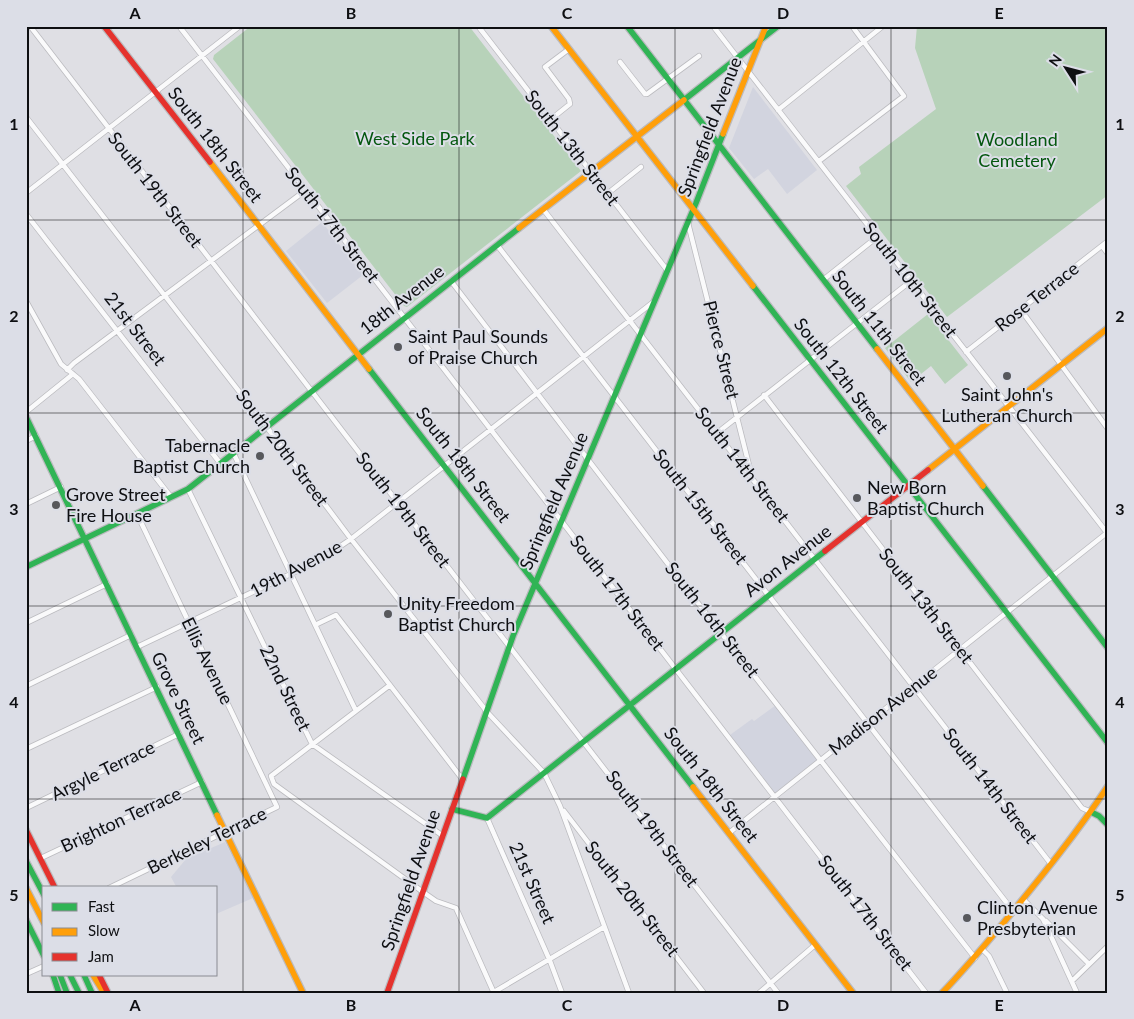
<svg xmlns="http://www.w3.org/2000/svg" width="1134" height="1019" font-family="Lato,sans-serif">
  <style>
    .built { fill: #d2d4df }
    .green { fill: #b7d2b9 }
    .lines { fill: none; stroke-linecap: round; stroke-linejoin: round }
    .street-casing { stroke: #bbbbbf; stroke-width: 6 }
    .fast-casing { stroke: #bbbbbf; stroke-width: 8 }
    .slow-casing { stroke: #bbbbbf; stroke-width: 8 }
    .jam-casing { stroke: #bbbbbf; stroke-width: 8 }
    .street { stroke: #fafafb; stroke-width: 4.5 }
    .fast { stroke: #30b455; stroke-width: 5.5 }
    .slow { stroke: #ff9f0a; stroke-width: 5.5 }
    .jam { stroke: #e5322d; stroke-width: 5.5 }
    .grid { fill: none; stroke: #0e0f12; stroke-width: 1; stroke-opacity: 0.55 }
    .poi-dot { fill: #57585c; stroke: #dcdee7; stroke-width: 2 }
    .labels { text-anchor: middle; stroke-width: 4; stroke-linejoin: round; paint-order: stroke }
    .street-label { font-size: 18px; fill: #0e0f12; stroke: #dcdee7 }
    .park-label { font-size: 18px; fill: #04570f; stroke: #dcdee7 }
    .poi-label { font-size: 18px; fill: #0e0f12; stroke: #dcdee7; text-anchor: start }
    .neatline { fill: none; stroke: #0e0f12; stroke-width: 2 }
    .grid-label { font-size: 16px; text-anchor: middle; font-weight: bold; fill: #0e0f12 }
  </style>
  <rect width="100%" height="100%" fill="#dfdfe4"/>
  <!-- built -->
  <path class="built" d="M753 87 817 170 787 194 768 169 754 179 729 148Z
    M322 222 363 275 327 303 286 251Z
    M776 705 819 760 775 795 730 735 752 719 754 721Z
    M225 842 253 898 216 914V888H177L171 877 186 859Z"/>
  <!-- green -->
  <path class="green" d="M251 26H469L581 171 407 307 404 306 213 59 214 55Z
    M917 26H1108V195L947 317 846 186 861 174 859 167 936 109 915 48Z
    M928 314 968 365 945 384 931 366 911 382 885 348Z"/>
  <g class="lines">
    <!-- street casing -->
    <g class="street-casing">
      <path id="street" d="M30 26C277 350 530 670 778 993
        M179 26 926 993
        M478 26 667 270
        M713 26 1108 534
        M620 62 645 94H647L699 56
        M778 110 883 26
        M26 117 266 426 351 539 488 713 544 773 560 806 629 993
        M550 120 570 104 569 99 545 67 569 49
        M819 161 904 96 852 26
        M26 193 240 26
        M607 194 641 167
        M543 209 1051 864
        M26 214 220 463
        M688 223 752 477
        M497 245 1013 911
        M1102 246 1108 254
        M823 280 877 237
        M451 281 721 633 975 958
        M26 301 61 364 79 379 171 497
        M1021 310 1108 429
        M966 352 1108 241
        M67 370 74 363 306 190
        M764 395 1082 808 1091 812
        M26 412 73 374
        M717 433 911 281
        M26 441 36 436
        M233 452 356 711
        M188 489 312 744 443 836
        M26 504 61 487
        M26 623 107 584
        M315 625 336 615 463 780
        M137 647 320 560 351 539 652 303
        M390 685 271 776 274 784 423 892 436 901 456 908 494 993
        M26 686 131 635
        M26 749 157 687
        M26 808 179 734
        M564 811 704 993
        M487 818 550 961 562 993
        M729 833 1108 532
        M41 858 202 782
        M109 888 277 807 137 514
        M1023 899 1043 919 1077 993
        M1046 921 1089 964
        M982 949 989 956 1007 993
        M26 974 44 966
        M1072 981 1108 946
        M494 992 604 927
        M759 993 815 945"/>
    </g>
    <!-- fast casing -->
    <g class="fast-casing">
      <path id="fast" d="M627 26 877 349
        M684 100 778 26
        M753 286 1108 743
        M369 369 693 787
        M26 417 217 815
        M983 486 1108 648
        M26 567 188 489 519 228
        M463 779 513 636 696 203 723 134
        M452 809 487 818 825 551
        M1091 812 1099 816 1108 825
        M26 861 44 895
        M26 920 44 956
        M53 975 59 993
        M60 975 67 993
        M70 975 79 993
        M84 975 92 993"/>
    </g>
    <!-- slow casing -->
    <g class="slow-casing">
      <path id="slow" d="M551 26 753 286
        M723 134 766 26
        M210 162 369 369
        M519 228 684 100
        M877 349 983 486
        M928 470 1108 328
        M693 787 853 993
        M217 815 303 993
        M26 888 44 923
        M93 975 104 993
        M942 993C964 970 985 945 1005 921 1041 877 1077 833 1108 786"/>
    </g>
    <!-- jam casing -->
    <g class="jam-casing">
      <path id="jam" d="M104 26 210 162
        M825 551 928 470
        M26 830 55 888
        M99 975 108 993
        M387 993 463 779"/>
    </g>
    <!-- street -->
    <use href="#street" class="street"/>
    <!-- fast -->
    <use href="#fast" class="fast"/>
    <!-- slow -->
    <use href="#slow" class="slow"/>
    <!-- jam -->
    <use href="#jam" class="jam"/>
  </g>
  <!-- grid -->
  <path class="grid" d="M243 26V993M459 26V993M675 26V993M891 26V993M26 220H1108M26 413H1108M26 606H1108M26 799H1108"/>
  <!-- markers -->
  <g class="poi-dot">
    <circle cx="398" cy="347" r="5"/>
    <circle cx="1007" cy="376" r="5"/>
    <circle cx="260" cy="456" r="5"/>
    <circle cx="857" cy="498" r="5"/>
    <circle cx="56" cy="505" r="5"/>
    <circle cx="388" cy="614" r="5"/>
    <circle cx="967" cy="918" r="5"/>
  </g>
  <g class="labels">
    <!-- street labels -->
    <g class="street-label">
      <text transform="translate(710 127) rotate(-69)" y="6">Springfield Avenue</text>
      <text transform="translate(215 145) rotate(52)" y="6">South 18th Street</text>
      <text transform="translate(572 148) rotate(52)" y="6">South 13th Street</text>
      <text transform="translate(155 190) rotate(52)" y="6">South 19th Street</text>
      <text transform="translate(332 225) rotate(52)" y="6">South 17th Street</text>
      <text transform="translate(910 280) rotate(52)" y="6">South 10th Street</text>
      <text transform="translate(1037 297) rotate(-38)" y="6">Rose Terrace</text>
      <text transform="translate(402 300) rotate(-38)" y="6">18th Avenue</text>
      <text transform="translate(879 328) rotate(52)" y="6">South 11th Street</text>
      <text transform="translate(135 329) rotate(52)" y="6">21st Street</text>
      <text transform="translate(721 350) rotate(76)" y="6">Pierce Street</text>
      <text transform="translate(841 376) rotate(52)" y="6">South 12th Street</text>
      <text transform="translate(282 448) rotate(53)" y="6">South 20th Street</text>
      <text transform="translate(463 465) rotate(52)" y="6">South 18th Street</text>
      <text transform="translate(742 465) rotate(52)" y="6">South 14th Street</text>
      <text transform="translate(554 501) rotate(-67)" y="6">Springfield Avenue</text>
      <text transform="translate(700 507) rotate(52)" y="6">South 15th Street</text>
      <text transform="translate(403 510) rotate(52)" y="6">South 19th Street</text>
      <text transform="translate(788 561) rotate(-38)" y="6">Avon Avenue</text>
      <text transform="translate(296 569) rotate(-28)" y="6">19th Avenue</text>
      <text transform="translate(617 593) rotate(52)" y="6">South 17th Street</text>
      <text transform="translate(926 606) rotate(52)" y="6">South 13th Street</text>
      <text transform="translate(712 620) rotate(52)" y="6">South 16th Street</text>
      <text transform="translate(207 661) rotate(64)" y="6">Ellis Avenue</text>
      <text transform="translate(285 688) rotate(64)" y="6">22nd Street</text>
      <text transform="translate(178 698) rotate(64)" y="6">Grove Street</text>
      <text transform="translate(883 711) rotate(-38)" y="6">Madison Avenue</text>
      <text transform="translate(103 771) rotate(-26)" y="6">Argyle Terrace</text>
      <text transform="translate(711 785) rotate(52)" y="6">South 18th Street</text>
      <text transform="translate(990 786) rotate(52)" y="6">South 14th Street</text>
      <text transform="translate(121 820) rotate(-25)" y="6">Brighton Terrace</text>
      <text transform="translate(652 829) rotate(53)" y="6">South 19th Street</text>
      <text transform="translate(207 841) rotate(-26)" y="6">Berkeley Terrace</text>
      <text transform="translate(411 880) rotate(-71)" y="6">Springfield Avenue</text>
      <text transform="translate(532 883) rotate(66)" y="6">21st Street</text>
      <text transform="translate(632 899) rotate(52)" y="6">South 20th Street</text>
      <text transform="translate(865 913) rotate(52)" y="6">South 17th Street</text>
    </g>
    <!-- park labels -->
    <g class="park-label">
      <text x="415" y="145">West Side Park</text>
      <text x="1017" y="146">Woodland<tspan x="1017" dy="21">Cemetery</tspan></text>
    </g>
    <!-- poi labels -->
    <g class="poi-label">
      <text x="408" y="343">Saint Paul Sounds<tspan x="408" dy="21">of Praise Church</tspan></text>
      <text x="1007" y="401" text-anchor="middle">Saint John's<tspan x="1007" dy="21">Lutheran Church</tspan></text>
      <text x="250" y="452" text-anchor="end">Tabernacle<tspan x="250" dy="21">Baptist Church</tspan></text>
      <text x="867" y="494">New Born<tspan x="867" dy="21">Baptist Church</tspan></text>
      <text x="66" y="501">Grove Street<tspan x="66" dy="21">Fire House</tspan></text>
      <text x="398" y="610">Unity Freedom<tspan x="398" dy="21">Baptist Church</tspan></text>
      <text x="977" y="914">Clinton Avenue<tspan x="977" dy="21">Presbyterian</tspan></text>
    </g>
  </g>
  <!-- border -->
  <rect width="1134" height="1019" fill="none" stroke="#dcdee7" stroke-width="55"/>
  <!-- legend -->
  <rect x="42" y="886" width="175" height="90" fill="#dcdee7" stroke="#8a8b92"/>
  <rect x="52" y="903" width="25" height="8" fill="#30b455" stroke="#8a8b92"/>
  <text x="88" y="912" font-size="15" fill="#0e0f12">Fast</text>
  <rect x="52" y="928" width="25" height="8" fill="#ff9f0a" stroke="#8a8b92"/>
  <text x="88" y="936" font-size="15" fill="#0e0f12">Slow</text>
  <rect x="52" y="953" width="25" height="8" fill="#e5322d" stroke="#8a8b92"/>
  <text x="88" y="962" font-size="15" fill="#0e0f12">Jam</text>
  <!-- north arrow -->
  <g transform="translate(1066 68) rotate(306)" stroke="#dcdee7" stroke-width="4" paint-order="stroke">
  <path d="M0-4L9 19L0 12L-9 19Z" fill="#0e0f12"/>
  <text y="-8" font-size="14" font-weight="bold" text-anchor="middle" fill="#0e0f12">N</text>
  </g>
  <rect x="28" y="28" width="1078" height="964" class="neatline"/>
  <g class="grid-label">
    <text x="135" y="19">A</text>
    <text x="351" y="19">B</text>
    <text x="567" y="19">C</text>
    <text x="783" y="19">D</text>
    <text x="999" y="19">E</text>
    <text x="14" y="130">1</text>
    <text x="1120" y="130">1</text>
    <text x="14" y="322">2</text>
    <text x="1120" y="322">2</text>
    <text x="14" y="515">3</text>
    <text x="1120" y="515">3</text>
    <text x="14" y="708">4</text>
    <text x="1120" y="708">4</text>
    <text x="14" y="901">5</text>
    <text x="1120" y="901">5</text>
    <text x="135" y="1011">A</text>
    <text x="351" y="1011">B</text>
    <text x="567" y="1011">C</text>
    <text x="783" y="1011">D</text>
    <text x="999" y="1011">E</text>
  </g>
</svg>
